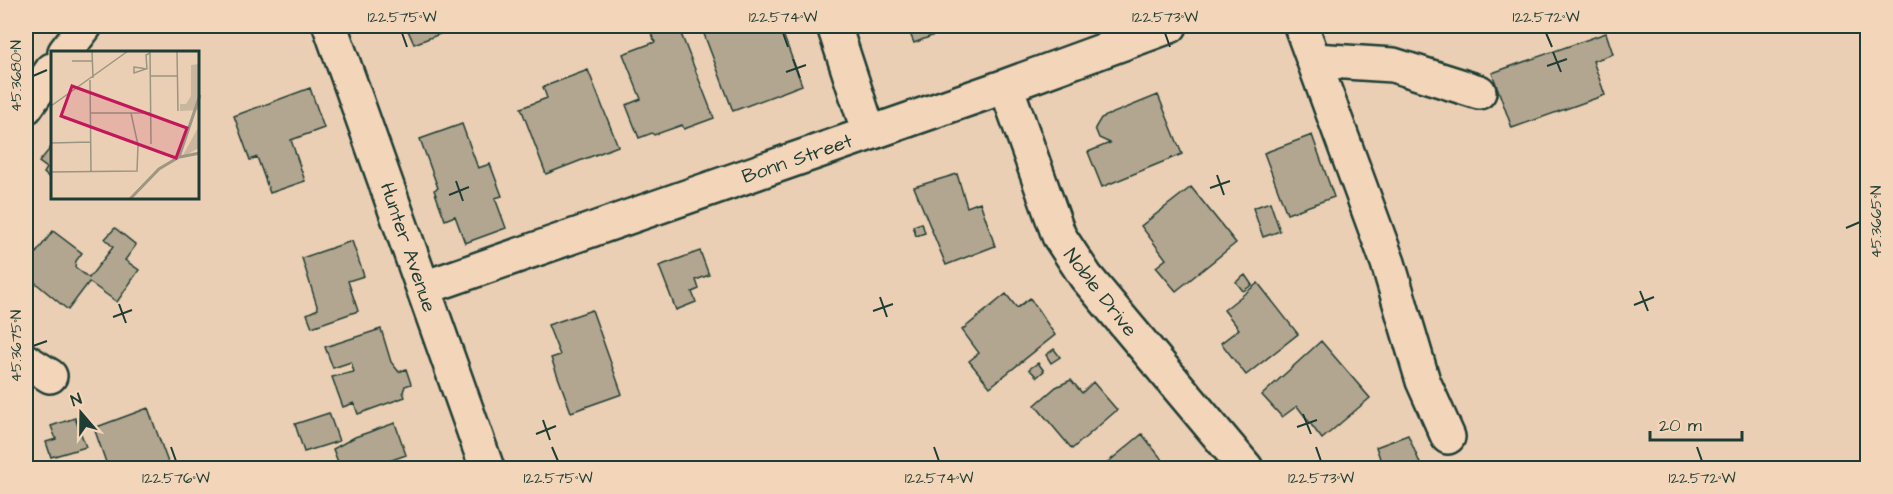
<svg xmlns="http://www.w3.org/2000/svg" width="1893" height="494" font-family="'Architects Daughter',sans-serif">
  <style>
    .building { fill: #b2a690; stroke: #1f3d34; stroke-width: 1.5 }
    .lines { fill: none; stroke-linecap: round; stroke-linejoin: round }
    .minor-casing { stroke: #1f3d34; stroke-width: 38 }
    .minor { stroke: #f3d5b9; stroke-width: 33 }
    .ticks { fill: none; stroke: #1f3d34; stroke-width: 2 }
    .labels { text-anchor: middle; stroke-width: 6; stroke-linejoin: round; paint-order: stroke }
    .street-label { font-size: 20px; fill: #1f3d34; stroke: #f3d5b9 }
    .inset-river { fill: none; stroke: #9c9683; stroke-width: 3 }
    .inset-road { fill: none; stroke: #999581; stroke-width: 1.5 }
    .view { fill: #c2185b; fill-opacity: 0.15; stroke: #c2185b; stroke-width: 3 }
    .inset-edge { fill: none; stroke: #1f3d34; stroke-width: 3 }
    .neatline { fill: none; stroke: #1f3d34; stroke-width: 2 }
    .ticks-label { font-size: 15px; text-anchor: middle; fill: #1f3d34 }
  </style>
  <rect width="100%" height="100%" fill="#ebcfb4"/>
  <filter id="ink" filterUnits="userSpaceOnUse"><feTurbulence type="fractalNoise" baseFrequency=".0167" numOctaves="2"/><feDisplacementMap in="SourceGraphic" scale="12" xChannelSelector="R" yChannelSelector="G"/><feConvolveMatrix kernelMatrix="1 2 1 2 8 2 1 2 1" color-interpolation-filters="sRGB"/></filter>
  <g filter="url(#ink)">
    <!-- building -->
    <path class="building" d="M406 26H449L450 30 414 44Z
      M671 26H678L714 118 684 129 682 125 654 135 652 133 639 138 626 105 641 99 623 54 655 42 651 33Z
      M701 26H780L802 85 733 111Z
      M907 26H957L914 43Z
      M1606 33 1613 54 1593 61 1605 95 1512 128 1492 73Z
      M588 70 618 146 546 174 521 108 547 98 543 87Z
      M310 88 324 128 291 140 305 181 270 193 257 157 250 160 234 116Z
      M1158 95 1182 154 1102 187 1088 152 1110 143 1099 138 1095 128 1101 118Z
      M462 124 478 168 490 164 502 196 495 198 506 228 465 243 455 216 445 220 434 190 438 188 420 139Z
      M1312 135 1334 197 1287 214 1264 153Z
      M52 146V180L44 173 47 168 39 162Z
      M957 174 967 207 980 202 995 246 946 265 914 187Z
      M1191 187 1236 243 1176 291 1156 267 1166 259 1141 226Z
      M1270 202 1280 231 1263 237 1253 208Z
      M922 223 925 233 916 236 913 226Z
      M115 228 136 245 125 260 139 270 117 302 89 282 68 310 26 275V253L29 248 36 253 53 231 82 253 76 261 75 267 89 278 113 247 105 239Z
      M352 241 364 276 348 281 358 311 312 327 307 314 318 309 302 258Z
      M700 251 709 275 696 280 699 289 692 292 696 302 676 310 659 266Z
      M1245 275 1252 285 1243 291 1236 282Z
      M1258 283 1298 334 1246 375 1221 343 1239 329 1224 310Z
      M1006 294 1017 308 1030 298 1055 335 990 387 969 361 979 353 962 330Z
      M592 310 622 394 571 412 551 358 560 355 548 325Z
      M381 329 391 362 399 372 406 369 411 384 405 386 403 392 405 397 358 414 354 403 343 407 332 377 354 372 351 362 333 368 325 347Z
      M1321 341 1370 398 1322 439 1297 406 1282 417 1262 395Z
      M1054 349 1060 357 1051 363 1046 355Z
      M1038 363 1044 371 1037 377 1029 369Z
      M1071 380 1082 393 1093 382 1117 410 1072 449 1035 405 1056 387Z
      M148 408 170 468H108L94 428Z
      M329 413 339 441 304 452 295 424Z
      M75 418 86 447 51 457 46 442 56 439 51 426Z
      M395 423 406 455 369 468H367L363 459 340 467 333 449 355 437Z
      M1142 434 1164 462 1156 468H1101Z
      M1408 435 1422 468H1347L1369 461 1371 468 1382 464 1376 447Z
      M408 462 418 463 420 468H392Z"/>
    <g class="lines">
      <!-- minor casing -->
      <g class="minor-casing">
        <path id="minor" d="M330 26 487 468
          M834 26 869 133
          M1301 26 1388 263 1423 381 1448 437
          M65 52 85 26
          M1314 60 1393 65 1479 92
          M1006 86 1059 236 1086 277 1246 468
          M26 107 52 70
          M424 288 1006 86 1170 26
          M26 361 50 376"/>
      </g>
      <!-- minor -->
      <use href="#minor" class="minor"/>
    </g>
  </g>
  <!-- ticks -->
  <path class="ticks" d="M402 33 407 47M783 33 788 47M1165 33 1170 47M1546 33 1552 47M1553 52 1561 72M793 59 800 78M1547 66 1567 59M786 72 806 65M33 76 47 70M1217 175 1224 195M456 181 463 201M1210 188 1230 181M449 195 469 187M1846 228 1860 222M1640 291 1648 311M880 297 887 317M119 304 126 323M1634 305 1654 297M873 311 893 304M113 317 132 310M33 346 47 341M1303 414 1311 434M543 420 550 440M1297 427 1317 420M536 434 556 426M171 447 176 461M552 447 558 461M934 447 939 461M1316 447 1321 461M1697 447 1702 461"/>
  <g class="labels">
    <!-- street labels -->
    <g class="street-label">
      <text transform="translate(797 158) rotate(-19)" y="7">Bonn Street</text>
      <text transform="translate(409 247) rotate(71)" y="7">Hunter Avenue</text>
      <text transform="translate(1101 292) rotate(52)" y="7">Noble Drive</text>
    </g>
  </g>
  <!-- overview -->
  <g transform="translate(51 51)">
    <rect width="148" height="148" fill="#ebcfb4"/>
    <path d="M148 13V59L129 60V53H135L140 45V14ZM148 75V97L131 106Z" fill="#c9b69e"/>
    <path class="inset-river" d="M129 106 149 102M79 148 108 118 128 106 149 44"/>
    <path class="inset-road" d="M41 0 42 27M99 0 100 93M126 0 127 60M21 10H41M83 16 90 17 95 18 83 22ZM96 18 95 4 99 2M99 25H127M39 29 40 121M0 55 77 0M40 62H99M0 92 40 91M0 121 86 120 87 94 80 62"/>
    <path class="view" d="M21 35 136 77 125 107 10 65Z"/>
    <rect width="148" height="148" class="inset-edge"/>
  </g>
  <!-- margin -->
  <rect width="1893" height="494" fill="none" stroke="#f3d5b9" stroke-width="66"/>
  <!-- north arrow -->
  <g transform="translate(81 413) rotate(340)" stroke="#f3d5b9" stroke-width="4.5" paint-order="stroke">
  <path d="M0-4.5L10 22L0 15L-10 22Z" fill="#1f3d34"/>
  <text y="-9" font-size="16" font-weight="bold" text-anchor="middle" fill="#1f3d34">N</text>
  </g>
  <!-- scale -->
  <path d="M1650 431v9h92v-9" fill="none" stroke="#1f3d34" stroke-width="3"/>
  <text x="1659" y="431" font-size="18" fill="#1f3d34" stroke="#f3d5b9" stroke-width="4.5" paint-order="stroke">20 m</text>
  <rect x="33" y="33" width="1827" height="428" class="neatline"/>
  <g class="ticks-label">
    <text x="402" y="22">122.575°W</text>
    <text x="783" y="22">122.574°W</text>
    <text x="1165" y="22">122.573°W</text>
    <text x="1546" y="22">122.572°W</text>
    <text transform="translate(16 76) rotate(-90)" y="5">45.3680°N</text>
    <text transform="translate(1876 222) rotate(-90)" y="5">45.3665°N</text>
    <text transform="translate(16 346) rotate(-90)" y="5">45.3675°N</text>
    <text x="176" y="483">122.576°W</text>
    <text x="558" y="483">122.575°W</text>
    <text x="939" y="483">122.574°W</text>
    <text x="1321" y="483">122.573°W</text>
    <text x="1702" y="483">122.572°W</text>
  </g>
</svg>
